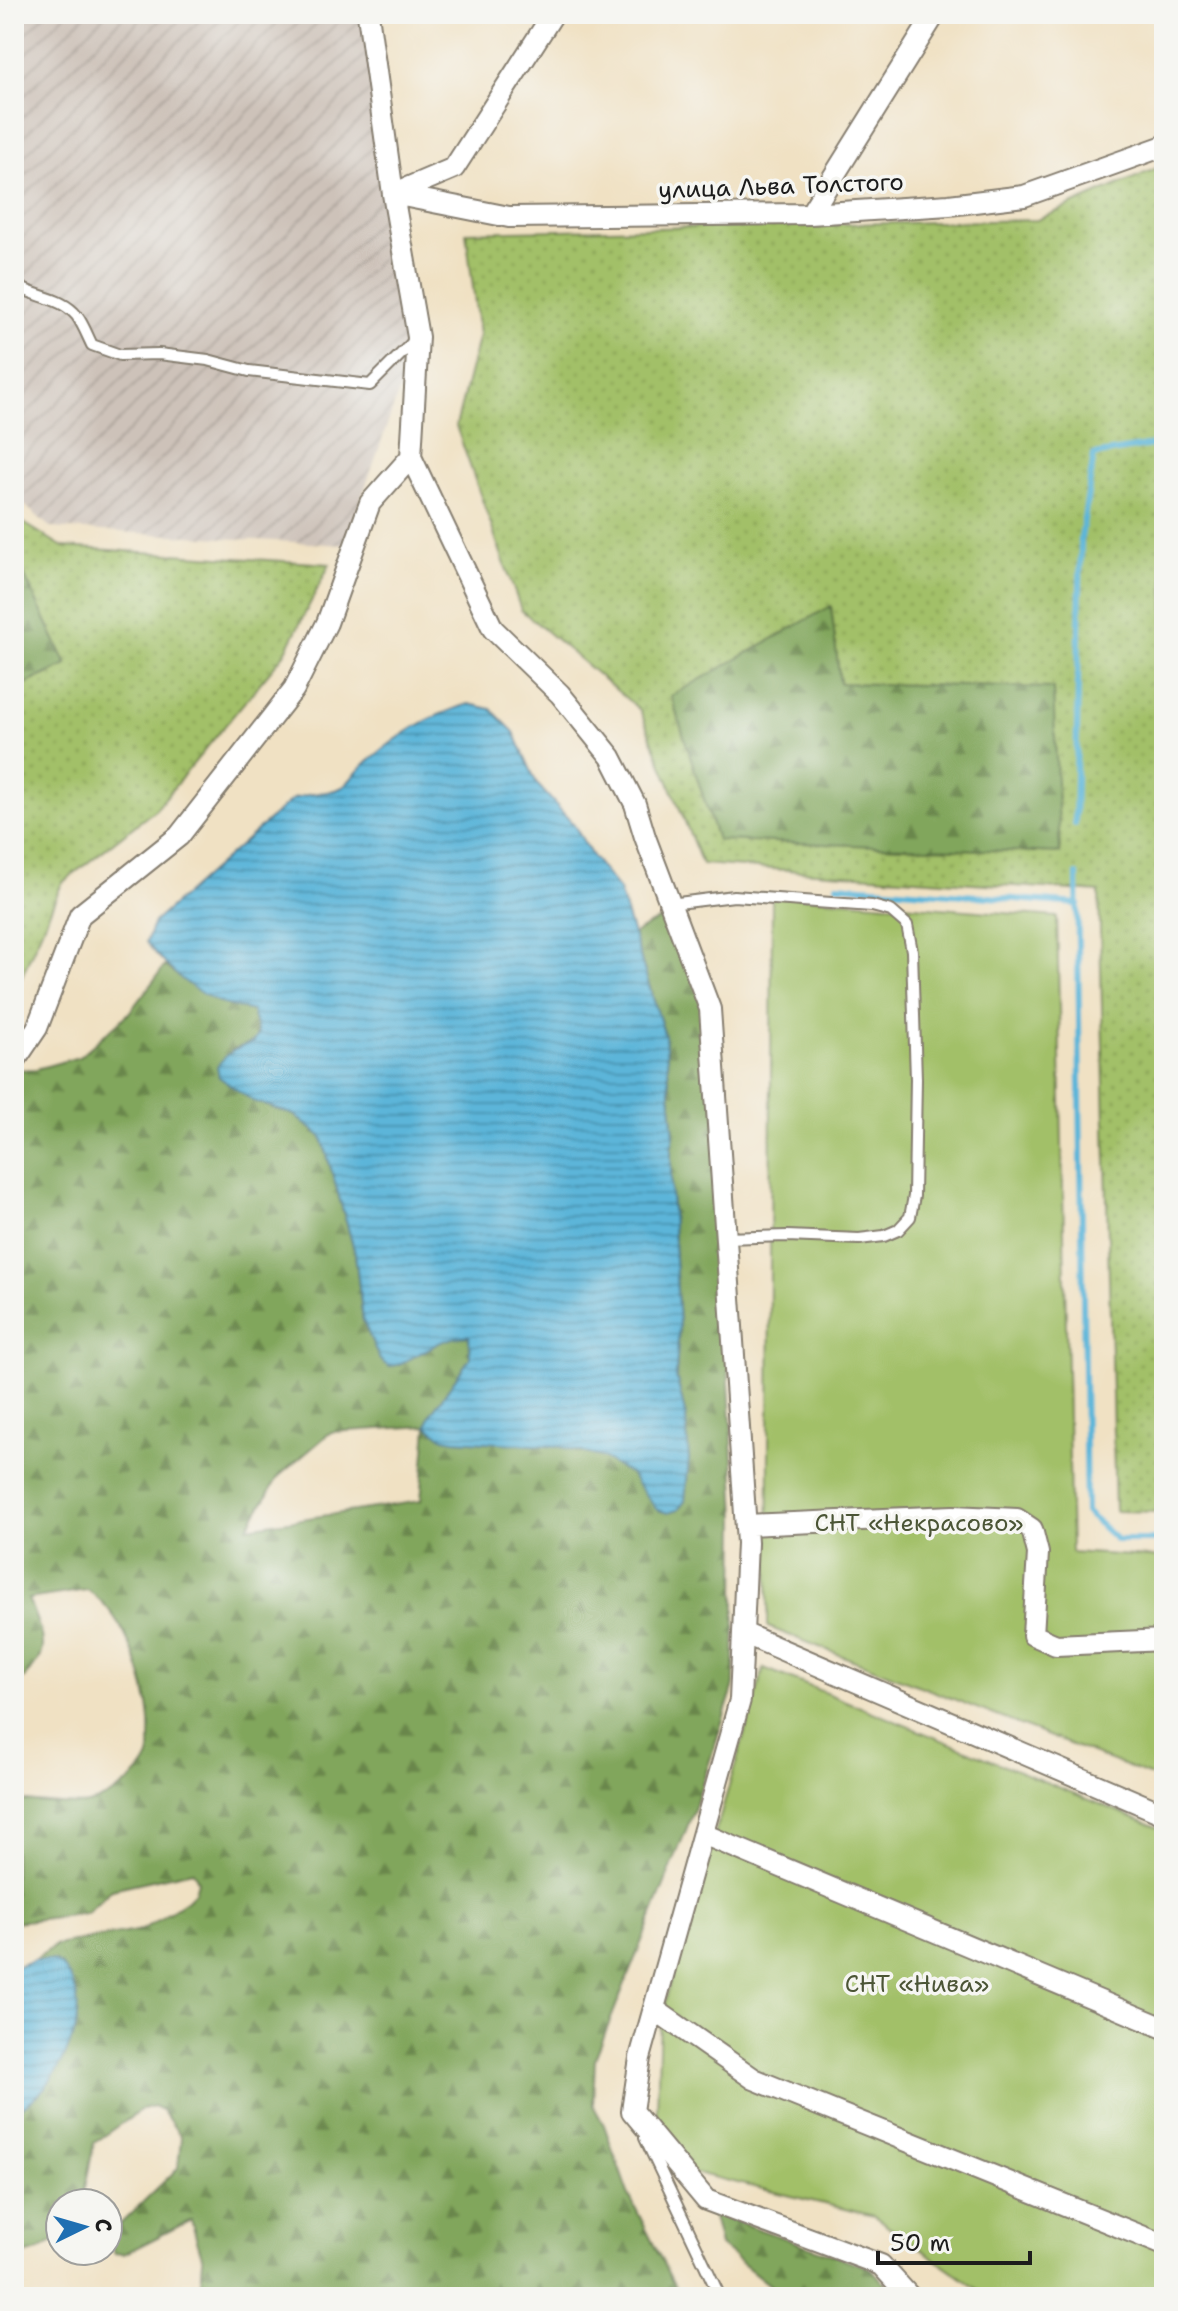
<svg xmlns="http://www.w3.org/2000/svg" width="1178" height="2311" font-family="'Shantell Sans',sans-serif">
  <style>
    .industrial { fill: url(#industrial-furrows) }
    .grass { fill: url(#grass-dots); stroke: #5f6e42; stroke-width: 2; fill-rule: evenodd }
    .forest { fill: url(#forest-firs); stroke: #4e613c; stroke-width: 2; fill-rule: evenodd }
    .green { fill: #a2c067; stroke: #5f6e42; stroke-width: 2 }
    .water { fill: url(#water-rules); stroke: #3c687a; stroke-width: 2 }
    .lines { fill: none; stroke-linecap: round; stroke-linejoin: round }
    .stream { stroke: #5bb5d9; stroke-width: 6 }
    .service-casing { stroke: #867e70; stroke-width: 14 }
    .minor-casing { stroke: #867e70; stroke-width: 24 }
    .service { stroke: #fff; stroke-width: 10 }
    .minor { stroke: #fff; stroke-width: 20 }
    .labels { text-anchor: middle; stroke-width: 7; stroke-linejoin: round; paint-order: stroke }
    .street-label { font-size: 24px; fill: #1c1c1c; stroke: #f6f6f2 }
    .park-label { font-size: 24px; fill: #4b5536; stroke: #f6f6f2 }
  </style>
  <defs>
    <pattern id="industrial-furrows" width="10" height="10" patternUnits="userSpaceOnUse" patternTransform="scale(2)"><rect width="10" height="10" fill="#cdc2b9"/><path d="M-1 1l2-2M0 10L10 0M9 11l2-2" fill="none" stroke="#afa69e"/></pattern>
    <pattern id="grass-dots" width="8" height="8" patternUnits="userSpaceOnUse" patternTransform="scale(2)"><rect width="8" height="8" fill="#a2c067"/><path d="M2 2h.1M6 6h.1" fill="none" stroke="#8ba459" stroke-width="1.8" stroke-linecap="round"/></pattern>
    <pattern id="forest-firs" width="22" height="20" patternUnits="userSpaceOnUse" patternTransform="scale(2)"><rect width="22" height="20" fill="#81a65c"/><path d="M5 1l3.5 6h-7zM16 11l3.5 6h-7z" fill="#69864b"/></pattern>
    <pattern id="water-rules" width="6" height="5" patternUnits="userSpaceOnUse" patternTransform="scale(2)"><rect width="6" height="5" fill="#5bb5d9"/><path d="M0 2.5h6" fill="none" stroke="#4a92af"/></pattern>
  </defs>
  <rect width="100%" height="100%" fill="#f6f6f2"/>
  <filter id="ink" filterUnits="userSpaceOnUse"><feTurbulence type="fractalNoise" baseFrequency=".0125" numOctaves="2"/><feDisplacementMap in="SourceGraphic" scale="16" xChannelSelector="R" yChannelSelector="G"/><feConvolveMatrix kernelMatrix="1 2 1 2 8 2 1 2 1" color-interpolation-filters="sRGB"/></filter>
  <filter id="wash" filterUnits="userSpaceOnUse"><feTurbulence type="fractalNoise" baseFrequency=".006" numOctaves="4" result="noise"/><feDisplacementMap in="SourceGraphic" scale="32" xChannelSelector="R" yChannelSelector="G"/><feGaussianBlur stdDeviation="1.8" result="paint"/><feColorMatrix in="noise" values="0 0 0 0 0 0 0 0 0 0 0 0 0 0 0 0 0 1.4 0 .05"/><feComposite in="paint" operator="in"/></filter>
  <g filter="url(#wash)">
    <rect width="100%" height="100%" fill="#f0e1c3"/>
    <!-- industrial -->
    <path class="industrial" d="M17 14H361L418 337 345 545 51 528 14 496V76L19 67Z"/>
    <!-- grass -->
    <path class="grass" d="M1164 165V1512L1115 1511 1099 892 702 864 640 710 521 610 456 426 479 335 466 232 1037 220ZM831 607 840 683 672 696Z
      M14 517 63 547 330 564 285 653 156 809 62 883 14 994V689L67 665 14 554Z"/>
    <!-- forest -->
    <path class="forest" d="M14 554 67 665 14 689Z
      M831 606 840 683 1053 688 1060 853 717 840 671 696Z
      M678 909 711 1034 736 1517 734 1685 694 1810 595 2059 593 2105 604 2125 628 2193 680 2297H200L203 2260 191 2220 124 2254 114 2253 111 2243 113 2231 178 2168 181 2137 162 2110 153 2106 143 2109 94 2143 82 2203H60V2237L38 2251 14 2258V2113L39 2094 55 1961 34 1960 56 1945 142 1930 187 1900 195 1892 198 1881 193 1871 112 1889 87 1913 17 1922 14 1919V1800C31 1801 74 1807 88 1804 108 1800 142 1776 149 1756 151 1751 150 1743 150 1737 153 1692 127 1615 87 1590L28 1599C46 1643 52 1653 14 1688V1070L36 1069 79 1057 128 1014 165 966C197 991 213 1001 252 1011L258 1032 253 1042 232 1050 253 1101 294 1115 322 1137 355 1253 363 1321 398 1365 446 1338 469 1336 470 1358 430 1415 454 1440C499 1443 561 1439 602 1457 610 1461 622 1467 629 1473 647 1488 650 1518 678 1510L686 1417 676 1376 679 1323 671 1193V1148L674 1136 665 1036 633 934ZM427 1426 421 1501 248 1527 279 1476 331 1432Z
      M712 2213 871 2268 897 2297H776L771 2286 720 2246Z"/>
    <!-- green -->
    <path class="green" d="M772 895 1057 917 1071 1552 1164 1558V1781L768 1627Z
      M764 1668 1164 1830V2297H989L874 2216 692 2172 657 2112 660 2019Z"/>
    <!-- water -->
    <path class="water" d="M469 704 491 709 514 732 537 784 574 825 592 856 619 890 665 1036 674 1136 671 1148V1193L679 1323 676 1376 686 1417 689 1459 685 1501 678 1510 668 1513 657 1510 630 1474 601 1457 561 1447 454 1440 444 1438 427 1426 430 1415 470 1358 469 1336C433 1337 420 1360 389 1367L380 1360 363 1321 355 1253 322 1137 294 1115 253 1101 219 1077 217 1066C228 1052 237 1048 253 1042L258 1033 252 1011C242 1008 231 1007 221 1003 190 991 166 967 146 942L154 922 290 801C306 791 332 795 344 786 352 779 358 770 366 763 400 734 426 717 469 704Z
      M34 1960C40 1960 47 1960 53 1961 61 1963 66 1972 70 1978 91 2012 64 2068 39 2094 32 2101 22 2107 14 2113V1967Z"/>
    <g class="lines">
      <!-- stream -->
      <path class="stream" d="M1075 824 1081 538 1094 455 1164 443
        M1077 875 1086 1512 1117 1540H1164
        M837 885 1078 904"/>
    </g>
  </g>
  <g filter="url(#ink)">
    <g class="lines">
      <!-- service casing -->
      <g class="service-casing">
        <path id="service" d="M14 284C34 298 61 296 77 316 83 324 87 335 92 345L120 355 159 354 208 360 249 371 370 385 417 338
          M670 904 734 896 872 906 891 911 907 925 912 951 916 1079 914 1196 910 1217 898 1230 884 1236 859 1239 787 1236 725 1238
          M645 2138 720 2297"/>
      </g>
      <!-- minor casing -->
      <g class="minor-casing">
        <path id="minor" d="M393 194 509 217 810 214 949 205 1024 196 1164 146
          M393 194 454 168 553 14
          M810 214 935 14
          M411 457 493 629 560 694 611 757 635 804 645 837 710 1009 747 1543 740 1700 640 2058 632 2111 706 2200 881 2265 910 2297
          M14 1062 37 1028 80 915 179 836 294 689 327 623 370 503 411 457 418 337 393 194 368 14
          M746 1525 953 1516 1017 1519 1032 1529 1038 1553 1033 1635 1056 1645 1164 1640
          M743 1633 1164 1814
          M703 1834 1164 2028
          M654 2009 754 2079 1164 2245"/>
      </g>
      <!-- service -->
      <use href="#service" class="service"/>
      <!-- minor -->
      <use href="#minor" class="minor"/>
    </g>
  </g>
  <g class="labels">
    <!-- street labels -->
    <g class="street-label">
      <text transform="translate(781 186) rotate(-2)" y="8">улица Льва Толстого</text>
    </g>
    <!-- park labels -->
    <g class="park-label">
      <text x="919" y="1531">СНТ «Некрасово»</text>
      <text x="917" y="1992">СНТ «Нива»</text>
    </g>
  </g>
  <!-- margin -->
  <rect width="1178" height="2311" fill="none" stroke="#f6f6f2" stroke-width="48"/>
  <!-- north arrow -->
  <g transform="translate(84 2227) rotate(85)"><circle r="38" fill="#f6f6f2" stroke="#9f9f9c" stroke-width="2"/>
  <path d="M0-6L14 30L0 20L-14 30Z" fill="#1f6fb2"/>
  <text y="-12" font-size="22" font-weight="bold" text-anchor="middle" fill="#1c1c1c">С</text>
  </g>
  <!-- scale -->
  <path d="M878 2251v12h152v-12" fill="none" stroke="#1c1c1c" stroke-width="4"/>
  <text x="890" y="2251" font-size="24" fill="#1c1c1c" stroke="#f6f6f2" stroke-width="6" paint-order="stroke">50 m</text>
</svg>
